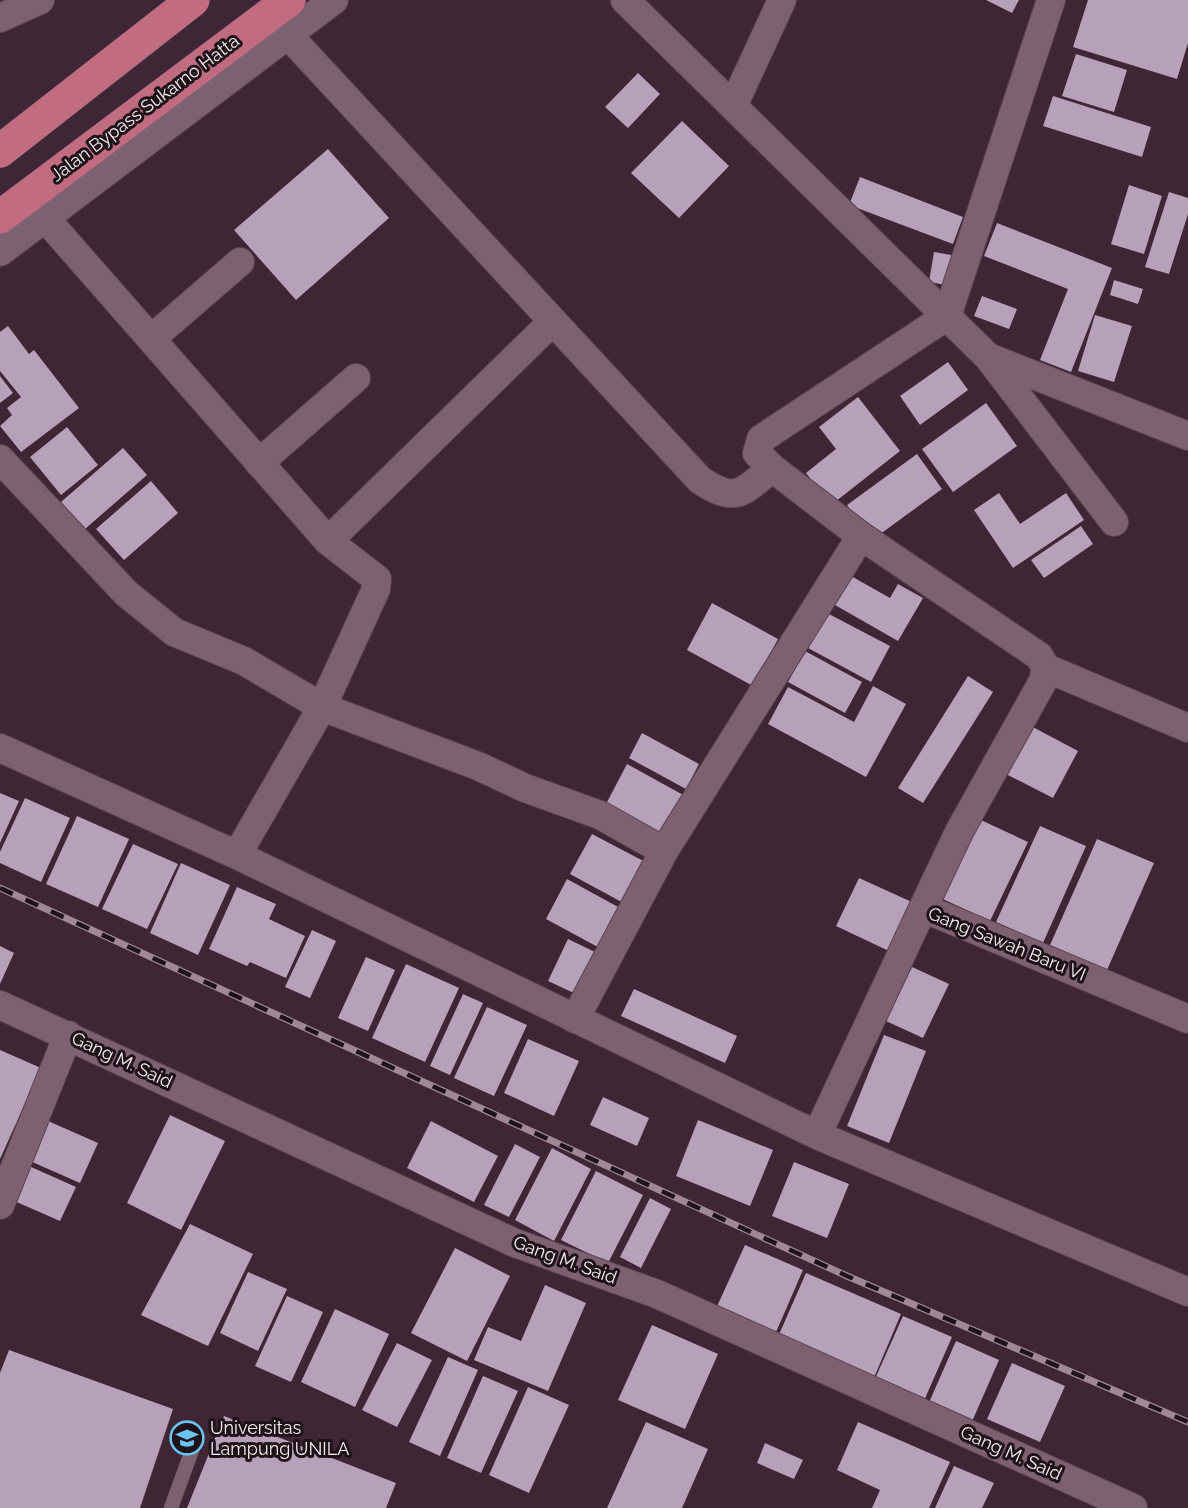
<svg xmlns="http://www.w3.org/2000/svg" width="1188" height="1508" font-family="Raleway,sans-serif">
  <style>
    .building { fill: #b7a1ba }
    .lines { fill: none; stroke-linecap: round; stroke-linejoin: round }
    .service-casing { stroke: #584450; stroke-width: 15 }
    .minor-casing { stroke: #584450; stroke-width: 30 }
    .trunk-casing { stroke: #584450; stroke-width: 34 }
    .service { stroke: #7e6171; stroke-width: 14 }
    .minor { stroke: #7e6171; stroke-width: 28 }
    .trunk { stroke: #c26c82; stroke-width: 33 }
    .rail-casing { stroke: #9e8995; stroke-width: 7 }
    .rail { stroke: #1f131a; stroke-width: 4.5; stroke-dasharray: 14; stroke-linecap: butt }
    .labels { text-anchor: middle; stroke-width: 6; stroke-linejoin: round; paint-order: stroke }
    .street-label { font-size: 18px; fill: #fbeaf3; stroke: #1f131a }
    .poi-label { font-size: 18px; fill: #fbeaf3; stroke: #1f131a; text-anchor: start }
  </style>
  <rect width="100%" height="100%" fill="#3f2635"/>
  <!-- building -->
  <path class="building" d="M986 0H1019L1012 13Z
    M1088 0H1188V43L1177 79 1073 47Z
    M1076 54 1127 70 1114 112 1062 96Z
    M638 73 660 94 628 128 605 107Z
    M1053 96 1151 127 1142 157 1043 126Z
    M682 121 729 166 679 218 631 173Z
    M328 149 389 218 296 300 234 230Z
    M860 177 963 217 953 244 849 205Z
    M1129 185 1162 196 1144 254 1111 244Z
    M1169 192 1188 198V214L1169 274 1145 267Z
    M997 223 1112 268 1071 372 1040 360 1068 289 984 256Z
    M934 252 957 256 952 286 929 282Z
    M1114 280 1143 289 1138 304 1110 295Z
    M982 296 1017 309 1009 329 974 316Z
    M1095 315 1132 326 1114 382 1078 371Z
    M8 326 29 354 34 350 79 408 21 452 0 426 12 415 7 408 21 397 0 371V332Z
    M948 362 968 390 920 425 900 396Z
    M0 376 13 393 0 403Z
    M858 397 900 451 831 505 806 473 836 449 819 427Z
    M986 403 1017 446 953 492 922 449Z
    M67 427 98 465 61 495 30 457Z
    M123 448 147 475 85 529 61 502Z
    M917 454 942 489 872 540 847 505Z
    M151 481 178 513 124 560 96 529Z
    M999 493 1020 524 1066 493 1084 520 1013 568 974 510Z
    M1081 526 1093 544 1044 578 1031 560Z
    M851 576 890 598 898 584 923 598 898 641 835 605Z
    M712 603 778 639 753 686 687 650Z
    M827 613 890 646 871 682 808 648Z
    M805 651 862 682 845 713 788 682Z
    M968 676 993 692 923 803 898 788Z
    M873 686 906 704 866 777 768 724 788 687 854 722Z
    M1029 725 1078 751 1053 798 1004 773Z
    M642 733 699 764 686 789 629 758Z
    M627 764 685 796 663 835 606 804Z
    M0 793 19 801 0 843Z
    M25 798 70 818 41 882 0 863V852Z
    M970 815 1028 842 990 921 932 894Z
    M77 816 129 839 98 907 46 884Z
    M1040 826 1086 846 1043 943 996 922Z
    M592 834 651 865 629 906 570 874Z
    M1097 839 1154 863 1107 970 1050 945Z
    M133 844 178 864 147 929 102 909Z
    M181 863 230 885 198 955 150 933Z
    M859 878 914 903 891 952 836 926Z
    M567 879 629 913 607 952 546 919Z
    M237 887 276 904 269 919 305 936 286 978 250 962 247 966 209 949Z
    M312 930 336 941 310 998 285 987Z
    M568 939 595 952 576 994 548 981Z
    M0 946 14 953 0 984Z
    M366 957 395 970 368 1031 338 1018Z
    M406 964 459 988 425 1062 372 1038Z
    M912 967 949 984 923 1038 886 1021Z
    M634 989 737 1036 725 1063 621 1016Z
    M463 994 483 1003 450 1075 430 1066Z
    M487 1007 527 1025 494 1096 454 1078Z
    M884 1035 926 1051 889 1143 847 1126Z
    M528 1039 579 1061 554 1116 504 1093Z
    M0 1050 41 1068 0 1159Z
    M603 1097 649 1118 637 1146 590 1125Z
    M170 1115 225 1141 181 1230 127 1203Z
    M39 1117 98 1143 80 1183 21 1157Z
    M698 1120 773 1150 750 1206 676 1176Z
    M431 1121 498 1156 474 1202 407 1168Z
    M515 1144 540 1157 509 1217 484 1205Z
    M552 1148 591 1169 554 1241 515 1220Z
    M20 1162 76 1187 60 1221 5 1197Z
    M794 1162 849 1184 827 1238 772 1216Z
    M596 1171 643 1195 608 1263 561 1240Z
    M650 1198 671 1209 641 1268 620 1257Z
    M190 1224 253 1254 208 1346 141 1315Z
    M745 1245 803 1270 773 1339 714 1313Z
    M455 1248 510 1276 467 1361 411 1333Z
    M248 1272 287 1289 258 1351 220 1333Z
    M806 1273 901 1314 873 1380 777 1339Z
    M545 1285 586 1303 548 1391 474 1360 488 1327 521 1341Z
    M287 1296 323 1312 291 1382 255 1366Z
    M335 1309 389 1334 355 1407 301 1382Z
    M903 1316 952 1337 923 1403 874 1381Z
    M652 1325 718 1354 685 1429 618 1400Z
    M956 1341 999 1360 970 1426 927 1407Z
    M397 1343 432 1360 397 1427 362 1410Z
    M9 1350 173 1409 140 1508H0V1373Z
    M448 1357 478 1370 440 1456 409 1442Z
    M1012 1363 1065 1386 1040 1442 987 1419Z
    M483 1376 518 1391 481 1473 447 1458Z
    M528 1387 569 1405 529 1493 489 1475Z
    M224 1416 396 1483 386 1508H187Z
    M646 1422 708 1449 682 1508H607Z
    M858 1422 950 1462 929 1508H872L880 1490 837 1470Z
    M765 1443 803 1460 794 1479 757 1463Z
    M954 1466 994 1483 982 1508H935Z"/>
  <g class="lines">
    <!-- service casing -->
    <g class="service-casing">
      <path id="service" d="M171 1508 195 1442"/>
    </g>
    <!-- minor casing -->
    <g class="minor-casing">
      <path id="minor" d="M625 0 988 357 1188 436
        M0 18 40 0
        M288 35 700 480C736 504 742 493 772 468
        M733 106 782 0
        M45 218 328 541 377 579 376 589 322 707 237 855
        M0 252 334 0
        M151 339 240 262
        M988 357 1114 522
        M0 459 126 593 174 632 244 661 322 707 478 766 525 788 600 815 664 851
        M259 463 356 378
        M861 536 1039 656 1046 668 1043 681 959 832 923 908
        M328 541 552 322
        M1046 668 1188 728
        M0 748 237 855 817 1135 1188 1292
        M0 1005 515 1243 657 1294 1133 1508
        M575 1019 664 851 861 536 772 468 757 453 761 439 947 316 1051 0
        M817 1135 923 908 1188 1019
        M0 1205 68 1035"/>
    </g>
    <!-- trunk casing -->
    <g class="trunk-casing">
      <path id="trunk" d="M0 151 193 0
        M0 217 289 0"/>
    </g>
    <!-- service -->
    <use href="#service" class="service"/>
    <!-- minor -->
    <use href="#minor" class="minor"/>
    <!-- trunk -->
    <use href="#trunk" class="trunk"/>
    <!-- rail casing -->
    <g class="rail-casing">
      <path id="rail" d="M0 888 847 1276 1188 1422"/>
    </g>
    <!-- rail -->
    <use href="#rail" class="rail"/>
  </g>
  <!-- icons -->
  <defs>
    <g id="university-ring" transform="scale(1.725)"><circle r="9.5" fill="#1f131a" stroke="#6ac3f1" stroke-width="1.5"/><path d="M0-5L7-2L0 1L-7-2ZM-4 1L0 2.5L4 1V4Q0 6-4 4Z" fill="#6ac3f1"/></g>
  </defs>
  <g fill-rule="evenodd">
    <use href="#university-ring" x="187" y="1438"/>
  </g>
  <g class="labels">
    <!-- street labels -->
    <g class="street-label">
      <text transform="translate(145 108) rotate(-37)" y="6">Jalan Bypass Sukarno Hatta</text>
      <text transform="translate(1007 944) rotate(22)" y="6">Gang Sawah Baru VI</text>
      <text transform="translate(122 1060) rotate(25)" y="6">Gang M. Said</text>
      <text transform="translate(565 1260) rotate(20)" y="6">Gang M. Said</text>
      <text transform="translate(1011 1453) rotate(24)" y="6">Gang M. Said</text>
    </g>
    <!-- poi labels -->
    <g class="poi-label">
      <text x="210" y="1434">Universitas<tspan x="210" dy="21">Lampung UNILA</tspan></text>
    </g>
  </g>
</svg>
